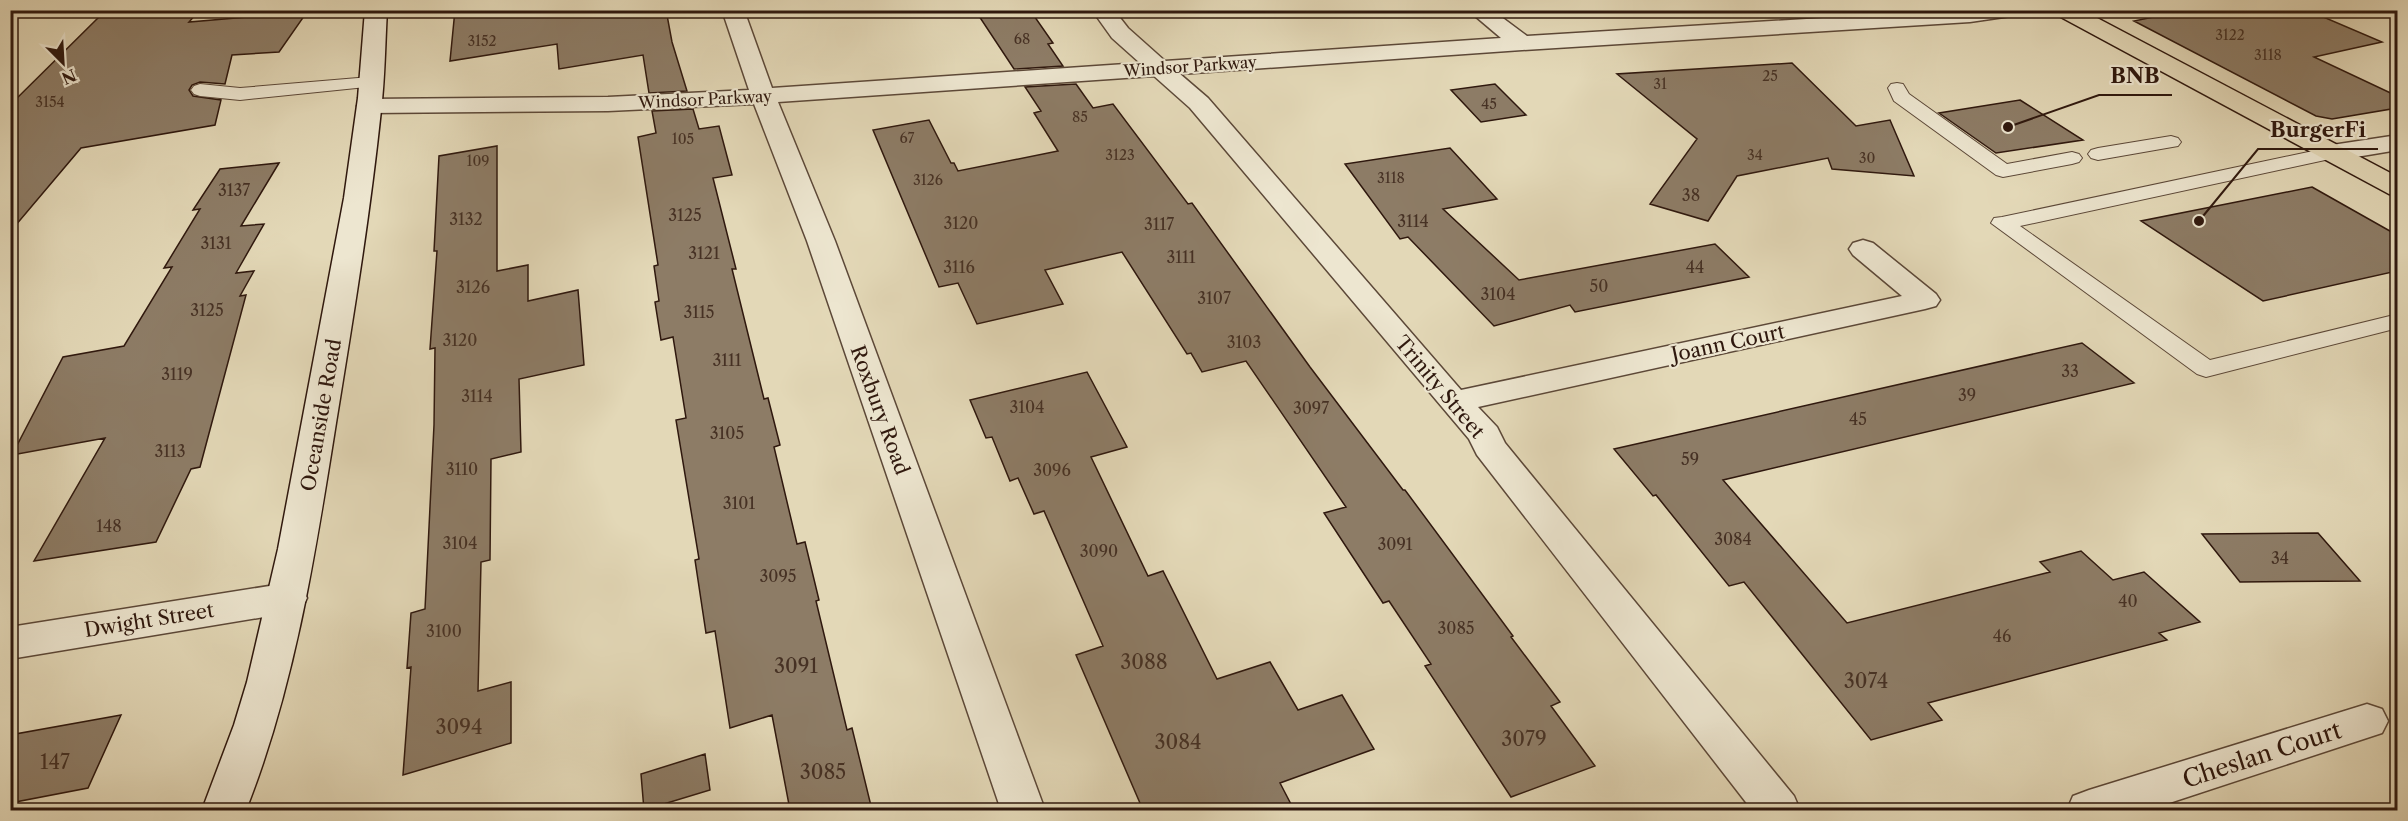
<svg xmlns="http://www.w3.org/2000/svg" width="2408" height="821" font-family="'Libre Caslon Text',serif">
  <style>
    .building { fill: #8d7c66; stroke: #2f180e; stroke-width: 1.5 }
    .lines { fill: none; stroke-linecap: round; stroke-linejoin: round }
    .service-casing { stroke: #5c4838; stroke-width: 2 }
    .minor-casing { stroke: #5c4838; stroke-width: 3 }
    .secondary-casing { stroke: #2f180e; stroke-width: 3 }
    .primary-casing { stroke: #2f180e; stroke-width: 3 }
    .service { fill: #ede6d0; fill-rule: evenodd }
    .minor { fill: #ede6d0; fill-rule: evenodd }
    .secondary { fill: #ede6d0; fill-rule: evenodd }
    .primary { fill: #e3d8b7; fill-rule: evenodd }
    .labels { text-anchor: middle; stroke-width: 4.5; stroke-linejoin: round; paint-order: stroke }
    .far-number-label { font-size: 14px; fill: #463124 }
    .far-street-label { font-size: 16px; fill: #2f180e; stroke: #ede6d0 }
    .number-label { font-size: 16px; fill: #463124 }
    .street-label { font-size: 20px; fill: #2f180e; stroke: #ede6d0 }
    .near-number-label { font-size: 20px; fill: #463124 }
    .near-street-label { font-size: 24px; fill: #2f180e; stroke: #ede6d0 }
    .leader { fill: none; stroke: #2f180e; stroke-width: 2 }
    .callout-dot { fill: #2f180e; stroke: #ede6d0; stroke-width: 2 }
    .callout-label { font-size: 21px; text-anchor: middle; font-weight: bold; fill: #2f180e; stroke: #ede6d0; stroke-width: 4.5; stroke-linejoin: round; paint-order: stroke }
  </style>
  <rect width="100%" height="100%" fill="#e3d8b7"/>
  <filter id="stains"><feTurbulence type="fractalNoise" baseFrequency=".00333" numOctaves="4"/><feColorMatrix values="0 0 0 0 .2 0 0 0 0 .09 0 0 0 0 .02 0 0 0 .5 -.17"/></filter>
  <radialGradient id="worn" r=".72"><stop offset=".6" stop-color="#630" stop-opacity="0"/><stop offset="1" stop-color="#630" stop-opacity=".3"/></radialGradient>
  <!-- building -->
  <path class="building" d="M455 10H662L663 15H667L672 42 687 91 649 93 643 55 559 69 557 44 450 61Z
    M975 10H1030L1053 43 1048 44 1063 66 1014 69Z
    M2187 10H2307L2382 42 2314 57 2397 96V108L2332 119 2316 116 2134 21Z
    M198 12 189 22 307 12 279 52 232 55 225 84 200 82 192 85 189 90 193 96 221 100 215 125 81 148 10 232V105L99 17Z
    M1792 63 1856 126 1890 120 1914 176 1832 169 1828 158 1737 176 1708 221 1650 204 1697 139 1617 74Z
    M1076 84 1093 108 1113 104 1188 204 1192 203 1310 367 1403 490H1405L1513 636 1511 637 1560 702 1551 706 1595 766 1511 797 1425 666 1431 664 1389 601 1383 603 1324 513 1346 507 1246 361 1202 372 1191 353 1187 354 1122 252 1045 270 1063 304 977 324 958 283 939 287 873 130 929 120 951 163H954L958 171 1058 151 1034 113 1041 111 1025 87Z
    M1495 84 1526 115 1481 122 1451 90Z
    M2020 100 2083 140 1996 153 1939 113Z
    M693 109 699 129 719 126 732 175 713 178 736 269H732L764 399 768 398 780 445 774 447 797 544 805 542 819 600 816 601 847 730 852 728 872 810H790L772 715 730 728 715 631 706 633 695 560 699 559 676 420 686 418 673 337 661 340 655 302 659 301 654 266 658 265 638 137 656 133 652 111Z
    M497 146V271L528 265V301L578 290 584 365 519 379 521 452 491 459 490 560 481 562 478 691 511 682V743L403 775 411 667 407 668 411 613 425 609 434 425 435 348 430 349 437 251H434L439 156Z
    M1450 148 1497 199 1443 209 1519 280 1715 244 1749 277 1575 312 1570 305 1494 326 1408 237 1400 239 1345 164Z
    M279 163 241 226 264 224 236 273 254 271 240 296 246 295 200 467 191 469 156 542 34 561 105 438 12 455 63 357 124 346 172 267 164 268 200 209 193 210 220 169Z
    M2312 187 2397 235V271L2263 301 2141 221Z
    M2082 343 2134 383 1723 480 1847 623 2050 572 2040 562 2081 551 2113 580 2144 572 2200 622 2159 633 2167 640 1928 703 1942 720 1871 740 1744 582 1729 586 1656 495 1653 496 1614 449Z
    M1087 372 1127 447 1091 457 1148 576 1163 571 1217 679 1270 662 1298 710 1342 695 1374 749 1280 783 1294 810H1143L1076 655 1103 646 1044 511 1034 514 1018 478 1010 481 992 437 986 438 970 400Z
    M2318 533 2360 581 2240 582 2202 534Z
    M121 715 88 788 10 803V735Z
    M705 754 710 790 644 810 641 774Z"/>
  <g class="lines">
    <!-- service casing -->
    <g class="service-casing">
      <path id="service" d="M370 77 376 78 379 82 376 86 240 100 200 96 194 94 191 90 194 86 200 84 240 88Z
        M1897 83 1903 84 1909 94 2007 164 2072 152 2079 154 2082 158 2079 162 2072 164 2003 177 1996 175 1894 101 1888 88 1891 84Z
        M2171 136 2178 138 2181 142 2178 146 2098 160 2091 158 2088 154 2091 150 2098 148Z
        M2332 147 2339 149 2342 153 2339 157 2020 226 2210 360 2398 314V328L2206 377 2197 374 1991 223 1994 218 2002 217Z"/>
    </g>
    <!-- minor casing -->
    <g class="minor-casing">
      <path id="minor" d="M722 10H744L772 88 1140 63 1112 38 1092 10H1114L1128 28 1165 61 1501 38 1468 10H1492L1527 36 1953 10H2020L2018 15 1970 22 1522 50 1180 74 1208 98 1461 390 1902 296 1853 255 1849 249 1853 243 1863 240 1873 243 1936 294 1940 300 1936 306 1925 309 1478 407 1497 427 1505 443 1794 796 1800 810H1752L1477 455 1469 439 1190 108 1154 76 778 102 835 241 1045 810H1001L807 241 754 104 608 111 369 113 360 111 357 106 360 101 369 99 608 97 749 90Z
        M2398 135V150L2332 161 2323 158 2319 153 2323 148 2332 145Z
        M288 583 302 588 307 598 302 608 288 613 10 659V627Z
        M2367 704 2382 709 2388 721 2382 733 2148 810H2067L2073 796 2089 790Z"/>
    </g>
    <!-- secondary casing -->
    <g class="secondary-casing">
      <path id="secondary" d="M365 10H387C385 44 385 77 381 110 370 215 353 319 336 423 315 555 295 686 246 810H202L234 725 247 682 278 549 344 198 358 98Z"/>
    </g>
    <!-- primary casing -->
    <g class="primary-casing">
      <path id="primary" d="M2055 10H2082L2398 177V196L2389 194 2057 15Z"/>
    </g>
    <!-- service -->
    <use href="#service" class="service"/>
    <!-- minor -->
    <use href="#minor" class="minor"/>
    <!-- secondary -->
    <use href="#secondary" class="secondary"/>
    <!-- primary -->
    <use href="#primary" class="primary"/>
  </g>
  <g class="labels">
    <!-- far-number labels -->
    <g class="far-number-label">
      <text x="2230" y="40">3122</text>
      <text x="1022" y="44">68</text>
      <text x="482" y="46">3152</text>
      <text x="2268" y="60">3118</text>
      <text x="1770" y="81">25</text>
      <text x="1660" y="89">31</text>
      <text x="50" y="107">3154</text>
      <text x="1489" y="109">45</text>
      <text x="1080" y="122">85</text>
      <text x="907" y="143">67</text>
      <text x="683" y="144">105</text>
      <text x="1120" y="160">3123</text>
      <text x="1755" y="160">34</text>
      <text x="1867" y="163">30</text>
      <text x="478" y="166">109</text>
      <text x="1391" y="183">3118</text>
      <text x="928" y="185">3126</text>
    </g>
    <!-- far-street labels -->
    <g class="far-street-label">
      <text transform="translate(1190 66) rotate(-4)" y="6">Windsor Parkway</text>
      <text transform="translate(705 99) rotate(-3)" y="6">Windsor Parkway</text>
    </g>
    <!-- number labels -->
    <g class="number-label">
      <text x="234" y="196">3137</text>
      <text x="1691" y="201">38</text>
      <text x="685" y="221">3125</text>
      <text x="466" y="225">3132</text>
      <text x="1413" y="227">3114</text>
      <text x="961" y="229">3120</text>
      <text x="1159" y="230">3117</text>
      <text x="216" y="249">3131</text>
      <text x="704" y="259">3121</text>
      <text x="1181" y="263">3111</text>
      <text x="959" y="273">3116</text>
      <text x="1695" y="273">44</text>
      <text x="1599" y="292">50</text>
      <text x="473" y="293">3126</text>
      <text x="1498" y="300">3104</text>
      <text x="1214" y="304">3107</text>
      <text x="207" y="316">3125</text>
      <text x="699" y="318">3115</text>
      <text x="460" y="346">3120</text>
      <text x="1244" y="348">3103</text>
      <text x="727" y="366">3111</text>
      <text x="2070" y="377">33</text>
      <text x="177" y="380">3119</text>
      <text x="1967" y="401">39</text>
      <text x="477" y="402">3114</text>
      <text x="1027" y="413">3104</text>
      <text x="1311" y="414">3097</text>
      <text x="1858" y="425">45</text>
      <text x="727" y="439">3105</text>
      <text x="170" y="457">3113</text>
      <text x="1690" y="465">59</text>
      <text x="462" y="475">3110</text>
      <text x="1052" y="476">3096</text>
      <text x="739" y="509">3101</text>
      <text x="109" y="532">148</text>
      <text x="1733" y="545">3084</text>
      <text x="460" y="549">3104</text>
      <text x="1395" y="550">3091</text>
      <text x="1099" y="557">3090</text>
      <text x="2280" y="564">34</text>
      <text x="778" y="582">3095</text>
      <text x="2128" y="607">40</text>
      <text x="1456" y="634">3085</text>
      <text x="444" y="637">3100</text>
      <text x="2002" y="642">46</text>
    </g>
    <!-- street labels -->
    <g class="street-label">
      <text transform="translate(1728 343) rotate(-12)" y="7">Joann Court</text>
      <text transform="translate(1440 387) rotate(50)" y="7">Trinity Street</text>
      <text transform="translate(880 410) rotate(70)" y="7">Roxbury Road</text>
      <text transform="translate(321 415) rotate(-80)" y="7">Oceanside Road</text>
      <text transform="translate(149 620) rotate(-9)" y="7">Dwight Street</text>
    </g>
    <!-- near-number labels -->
    <g class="near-number-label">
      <text x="1144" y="669">3088</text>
      <text x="796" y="673">3091</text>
      <text x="1866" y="688">3074</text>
      <text x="459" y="734">3094</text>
      <text x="1524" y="746">3079</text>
      <text x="1178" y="749">3084</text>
      <text x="55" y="769">147</text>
      <text x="823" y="779">3085</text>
    </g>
    <!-- near-street labels -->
    <g class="near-street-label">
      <text transform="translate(2262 755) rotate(-18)" y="8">Cheslan Court</text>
    </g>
  </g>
  <!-- callouts -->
  <path class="leader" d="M2008 127L2099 95H2172M2199 221L2258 149H2378"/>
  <g class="callout-dot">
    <circle cx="2008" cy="127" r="6"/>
    <circle cx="2199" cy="221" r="6"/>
  </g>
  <g class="callout-label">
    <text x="2135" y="83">BNB</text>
    <text x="2318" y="137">BurgerFi</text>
  </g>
  <!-- margin -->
  <rect width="2408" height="821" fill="none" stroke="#e3d8b7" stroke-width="36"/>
  <rect x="12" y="12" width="2384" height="797" fill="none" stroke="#2f180e" stroke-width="3"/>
  <rect x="18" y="18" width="2372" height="785" fill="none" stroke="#2f180e" stroke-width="1.5"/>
  <!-- north arrow -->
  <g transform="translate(63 63) rotate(156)" stroke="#ede6d0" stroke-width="4.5" paint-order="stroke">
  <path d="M0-4.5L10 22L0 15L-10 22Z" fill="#2f180e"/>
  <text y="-9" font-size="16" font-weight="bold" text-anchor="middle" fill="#2f180e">N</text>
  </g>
  <rect width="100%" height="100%" filter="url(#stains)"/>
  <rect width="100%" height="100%" fill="url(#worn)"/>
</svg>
